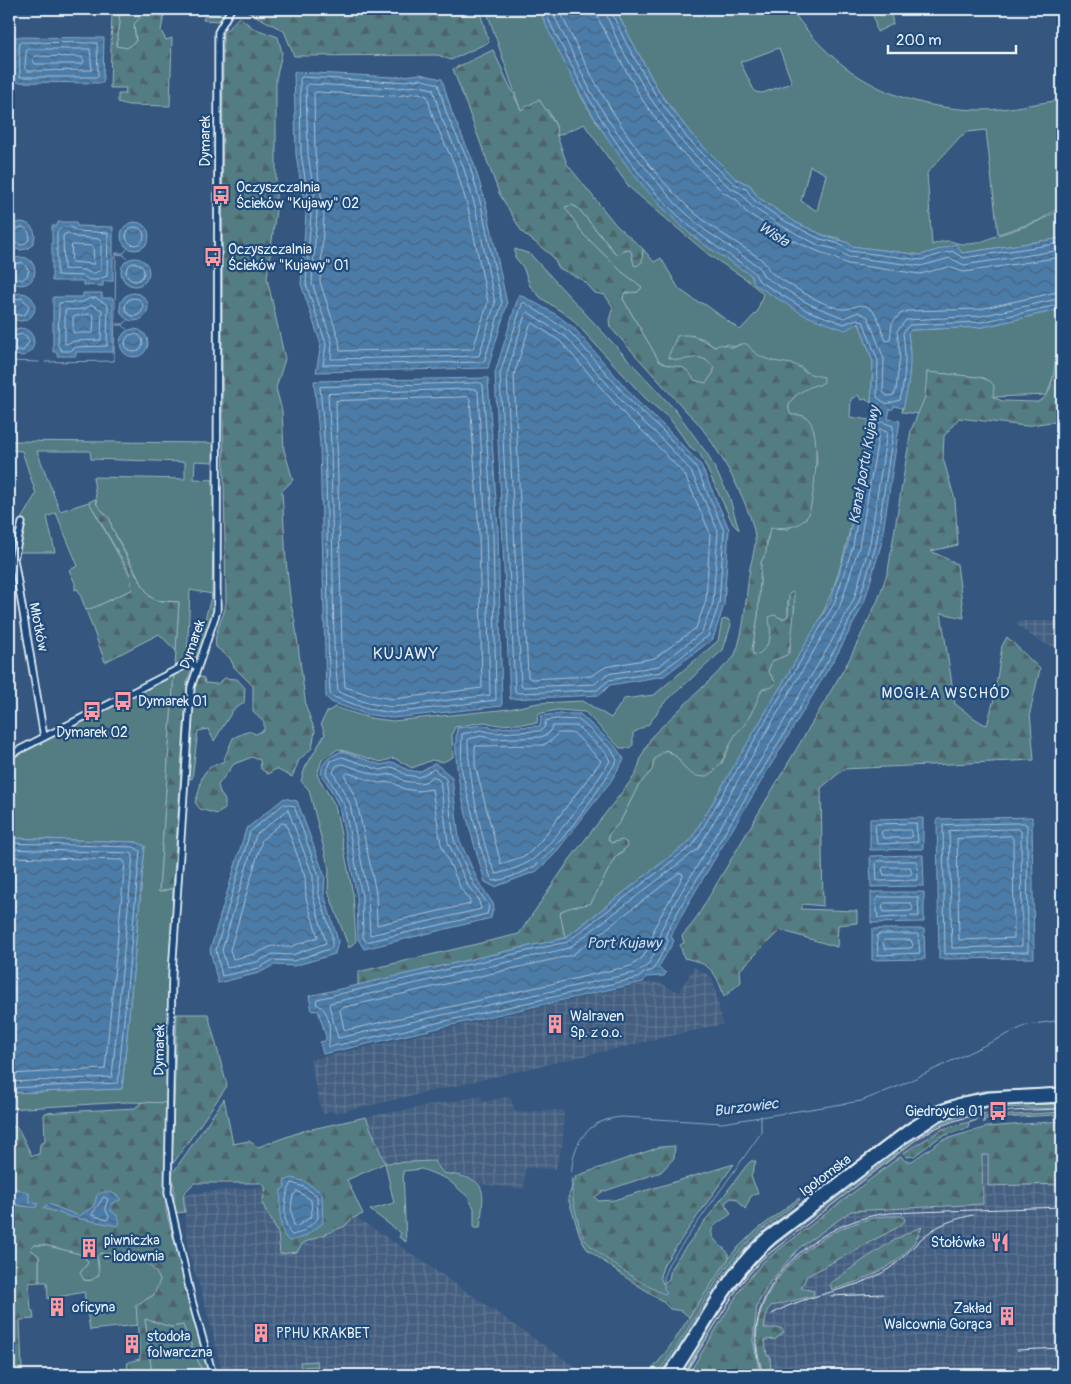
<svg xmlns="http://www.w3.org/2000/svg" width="1071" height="1384" font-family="Pangolin,sans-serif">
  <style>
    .built { fill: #445f81 }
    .industrial { fill: url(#industrial-grid) }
    .grass { fill: #527b83; stroke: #9db6be; fill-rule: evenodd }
    .forest { fill: url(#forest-firs); stroke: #9db6be }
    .water { fill: url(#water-waves); stroke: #8aaac8 }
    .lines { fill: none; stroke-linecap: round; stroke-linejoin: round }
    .shore { stroke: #a9c2d8; stroke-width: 1 }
    .stream { stroke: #8aaac8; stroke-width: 1 }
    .minor-casing { stroke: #e8f1f8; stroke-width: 9 }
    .major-casing { stroke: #e8f1f8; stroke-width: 11 }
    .minor { stroke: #1f4a7a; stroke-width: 5.5 }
    .major { stroke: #1f4a7a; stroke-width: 7 }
    .tram { stroke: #e8f1f8; stroke-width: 1 }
    .rail { stroke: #e8f1f8; stroke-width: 1 }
    .labels { text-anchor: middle; stroke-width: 4.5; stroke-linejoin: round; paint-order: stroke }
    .street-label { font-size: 14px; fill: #e8f1f8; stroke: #1f4a7a }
    .poi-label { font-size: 14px; fill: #e8f1f8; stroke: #1f4a7a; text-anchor: start }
    .water-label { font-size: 15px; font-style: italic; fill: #d0dfec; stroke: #1f4a7a }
    .neighbourhood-label { font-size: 15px; letter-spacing: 1px; fill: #e8f1f8; stroke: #1f4a7a }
    .quarter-label { font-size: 16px; letter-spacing: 1px; fill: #e8f1f8; stroke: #1f4a7a }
  </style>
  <defs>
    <pattern id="industrial-grid" width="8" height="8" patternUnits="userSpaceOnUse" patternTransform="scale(1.25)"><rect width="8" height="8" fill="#445f81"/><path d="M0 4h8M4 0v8" fill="none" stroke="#5f7694"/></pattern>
    <pattern id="forest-firs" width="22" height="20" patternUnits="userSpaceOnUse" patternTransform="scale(1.25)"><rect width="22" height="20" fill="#527b83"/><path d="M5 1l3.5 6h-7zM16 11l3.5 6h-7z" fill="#4d6469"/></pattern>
    <pattern id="water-waves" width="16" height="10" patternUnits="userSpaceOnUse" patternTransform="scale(1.25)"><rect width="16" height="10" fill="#4b7ba8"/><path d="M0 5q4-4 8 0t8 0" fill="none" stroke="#49647e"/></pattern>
  </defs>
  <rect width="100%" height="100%" fill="#35567e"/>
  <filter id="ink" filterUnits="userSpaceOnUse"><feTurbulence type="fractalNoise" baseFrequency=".02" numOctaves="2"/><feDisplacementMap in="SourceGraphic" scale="10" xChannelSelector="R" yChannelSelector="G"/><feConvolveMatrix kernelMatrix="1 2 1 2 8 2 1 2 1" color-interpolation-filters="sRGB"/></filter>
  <g filter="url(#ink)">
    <!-- built -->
    <path class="built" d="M1062 1108V1112L983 1117 982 1112Z
      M979 1112 980 1117 950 1125 918 1143 768 1258 742 1287 688 1375H683L742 1279 767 1252 920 1136 950 1121Z"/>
    <!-- industrial -->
    <path class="industrial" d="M1016 621H1062V649L1040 642 1019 627Z
      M694 967 712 977 723 1024 337 1113 328 1111 327 1114H322L310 1060 649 982 660 983 679 992Z
      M481 1096 483 1102 510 1096 515 1112 564 1110 563 1142 556 1169 525 1168 524 1189 480 1184 469 1176 443 1172 434 1161 385 1163 366 1117Z
      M1062 1125V1375H700L763 1274 851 1211 940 1143Z
      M304 1183 418 1258 587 1375H223L206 1307 189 1254 183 1194Z"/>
    <!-- grass -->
    <path class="grass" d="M118 9 147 10 134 27 136 41 127 48 116 46 120 23Z
      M207 9H229L219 21 203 20Z
      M486 9H540L582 98 599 126 620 155 667 211 859 323 873 362 871 403 866 399 861 400 858 395 851 399 850 417 869 420C857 491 850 562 816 627L690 841 565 938 560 913C568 905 581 907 591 903L615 857 624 851 616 841 611 843 608 839 609 834 620 822 638 786 652 770 654 760 666 750 680 759 685 769 722 763 735 734 743 726 762 688 774 679 768 671 772 661 790 652 791 627 795 606 788 600V616L783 619 774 615C766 631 778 638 758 655L753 654 752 649 758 616 761 562C768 552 766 539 771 528L789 529 812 485 817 462 814 431 809 420 804 416 791 415C782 400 803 390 815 384L820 385 801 367 777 363 760 357 739 344 735 347 727 344 714 347 704 339 691 335 688 357 703 358 714 367V372L706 384 693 380C683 360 674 371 659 361L623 299 624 293 638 292 642 287 622 272 583 234 564 207 572 205 578 208 615 253 629 249 632 251 633 261 642 255 643 249 654 262 661 258 679 289 696 301 706 305 740 330 757 312 763 294 746 279 709 255 630 188 584 124 557 136 556 126 548 110 521 111Z
      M615 9H791C838 77 899 109 982 110 1008 110 1036 103 1062 100V206L1038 221 998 234 986 130 967 132 960 137 927 173 932 245C955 236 950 245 968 244 981 244 993 236 1005 233 1027 226 1043 221 1062 208V238L962 253 955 245 921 255 851 246 838 238 823 235 797 223 772 207 758 197 750 185 736 179 692 135 659 92ZM779 48 792 83 762 93 755 92 740 62ZM810 166 826 174 817 211 801 201Z
      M872 9H890L893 24 877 32Z
      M515 249 530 254 676 411 708 455 729 496 739 530 733 524 700 454 690 447 670 419 645 398 571 318 541 298 530 286 523 267 515 257Z
      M1062 309V350L1057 353 1055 371 1047 395 993 397 985 378 927 372V391L920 414 902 412C909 384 912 361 908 333L911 330 983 327Z
      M9 441 214 443 215 462 195 461 194 479 214 480 212 593 215 611 198 656 175 666 179 602 154 600 147 593 112 528 110 519 97 505 93 477 185 479V462L91 459 90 451H37L60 511 89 502 133 581V590C116 595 102 606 86 610L78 589 75 590V583L69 570 78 566 56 513 47 517 55 552H17L20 521 36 494 22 451 9 450ZM190 590 212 594 194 658 187 660Z
      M728 619 731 625 723 650 663 704 649 724 633 733V745L629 748H620L585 712 557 710 538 714 537 723 499 725 484 722 455 727 452 734 453 757 443 762 432 760 412 768 394 758 381 762 338 749 322 760 317 775 335 805 353 894 356 941 349 948 328 891 329 869 309 790 301 781 305 768 325 734 321 723 327 712 335 707 369 718 393 721 509 709 538 703 583 701 611 718 624 699 654 695 718 641 722 620Z
      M174 674 159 892 173 888 167 1103 127 1102 9 1109V1093L122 1089 145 846 136 842 9 838V760Z
      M1050 1088 978 1095 806 1202 804 1201 908 1122 939 1104 982 1091Z
      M1026 1104 1062 1105V1108C1034 1109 1008 1106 981 1109V1107Z
      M978 1108 979 1112C951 1118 921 1130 901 1150L899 1148 939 1121Z
      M897 1150 898 1152 775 1245C734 1279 710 1331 683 1375H680L735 1286 759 1257Z
      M434 1161 443 1173C488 1179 485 1185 480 1228H474V1208L467 1196 447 1179 422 1169 403 1171 406 1242 399 1237 401 1233 370 1210 394 1203 385 1163Z
      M799 1198 800 1200C775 1220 748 1238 729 1264 702 1299 685 1342 655 1375H647C676 1344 695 1305 719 1270 740 1240 770 1220 799 1198Z
      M802 1202V1205L757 1241 737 1261 671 1364 658 1375C686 1342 704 1301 730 1266 749 1240 776 1221 802 1202Z
      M34 1245H45L84 1255 88 1263 80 1273 84 1280 90 1281 99 1267 97 1254 103 1253C127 1258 153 1254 161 1283L154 1295 136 1305 138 1325 90 1330 84 1292 48 1299 47 1282H39V1256L30 1249Z
      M145 1318 171 1327 183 1325 204 1375H152Z
      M317 1361 318 1373 316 1366 304 1367 305 1374 301 1373 300 1362Z"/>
    <!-- forest -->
    <path class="forest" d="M112 9H118L120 23 116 46 127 48 136 41 134 24 148 9H165L161 31 166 40 172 38 170 106 128 105 118 102V94H125L126 88H110Z
      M243 9H479L489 42 451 60 438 55 294 56 284 31Z
      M239 17 253 28 278 37 282 53 276 79V210L267 278 285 359 276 388 282 411 284 450 293 480 282 491 286 561 291 605 295 622 306 707 315 731 312 748 299 760 292 777 276 769 268 774 261 769 260 760 252 757 234 764 218 785 220 793 225 800V809L217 814 200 809 195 802C204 783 196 769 223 762L233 738 248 731 256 734 264 730V722L253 712V686L234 667 230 658 216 647C213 630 224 620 226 603L222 361 223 34Z
      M493 50 521 110 539 99 556 126 557 136 567 164 616 225 643 249 642 262 637 266 634 265 631 251 625 249 617 255 578 208 572 205 565 207 583 234 622 272 642 287 638 292 624 293 623 299 659 361C674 371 683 359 694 380L706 383 714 372V367C697 347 685 367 668 357L677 336C692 332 703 340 714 347 725 341 727 349 735 347 741 345 741 343 747 344 759 361 774 361 792 364 799 365 802 371 808 373 813 375 819 376 824 377V382L819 385H815C803 390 782 400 791 415 798 415 804 414 809 420 822 435 814 495 809 514 799 529 788 527 771 528L767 539 766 553 761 562 758 616 752 649 753 654 758 655C773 642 771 635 769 617L774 615 783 619 788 616 789 594 793 592C797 598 791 651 787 655L772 661 768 671 776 683 772 687 762 689C757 701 751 716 743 727 740 730 737 732 735 735 727 748 717 785 694 775 681 770 680 754 666 750L661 752 654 760 652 770 638 786 620 822 609 834 608 839 611 843 622 840 626 842 627 847 615 857 591 903C581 907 568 905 560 913L565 938 358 985V972L519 934 570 859 636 774 642 755 652 736 734 657C746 629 745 598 750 568 752 558 756 547 755 537 752 506 711 432 687 412L610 327 609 320 613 307 605 295 595 293 584 281 559 268 551 255 522 232 499 193 453 69Z
      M1062 350V424L1051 422 1026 426 959 418 944 436 943 458 955 500 958 545 931 551 957 564 964 618 941 613 955 704C962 709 981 724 987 725L994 699 1002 646 1007 637 1040 669 1030 712 1034 760 844 769 821 788 823 906 803 904 801 909 857 911V923L838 925 837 947 780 930 740 970 741 982 724 997C717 973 710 963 684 958L680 945 684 943 682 936 694 922 848 662 878 600 888 571 911 430 925 397 927 372 979 377 990 381 994 386 993 397 1002 401 1037 402C1055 397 1053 367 1057 353Z
      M95 499 97 505 110 519 112 528 132 568 150 597 159 601 179 602 176 651 159 634 105 662 86 610C102 606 116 595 132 590L130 573 89 502Z
      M192 666 187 683 173 888 159 892 174 674Z
      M199 676 204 678 205 683 217 684 225 678 237 679 245 688 244 703 233 710 214 741 208 729 198 731 192 779 188 778 194 688Z
      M177 1014H208L227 1086 172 1165Z
      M224 1099 233 1144 249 1141 258 1147 303 1131 366 1117 385 1163 347 1180 363 1214 353 1218 345 1226 303 1243 297 1252 280 1254 278 1233 262 1203 266 1188 262 1183H194L183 1194 185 1212 174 1213V1186L172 1174Z
      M142 1102 167 1103 166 1211 211 1375H204L183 1325 171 1327 145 1319 152 1375H103L127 1370 128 1362 140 1359 136 1305 154 1295 160 1280C149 1255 124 1255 100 1253L97 1257 99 1275 92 1280H84L80 1273 88 1263 84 1255 45 1245H34L30 1249 39 1256V1282L29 1283 31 1310 33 1311 34 1319 20 1320 22 1368H9L14 1374 9 1375V1204L23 1206 32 1203 9 1185V1124L18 1128 32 1156 39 1154 40 1144 45 1142 44 1113 135 1108Z
      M1062 1112V1118L1055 1119 1054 1115 985 1119 984 1123 983 1117Z
      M980 1119 969 1123 968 1128 940 1137 914 1156 907 1157 903 1153 943 1129Z
      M1062 1121V1184L988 1186V1155H982L983 1204 851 1211 799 1248 770 1282 757 1305 753 1340 760 1375H688L742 1287 763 1262 901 1156 905 1161H912L942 1140 987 1127Z
      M675 1146 674 1158 661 1172 602 1192 595 1197 598 1201 614 1200 734 1164 664 1264 660 1276 663 1284 669 1279 671 1268 676 1260 746 1166 751 1161H756L751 1176 758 1193 751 1196 745 1209 737 1199 731 1198 725 1203 731 1214C723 1221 703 1227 716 1241 719 1246 725 1248 728 1253L729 1258 689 1317 682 1311 670 1309 661 1300 625 1277 587 1249 580 1236 568 1198 576 1176 660 1147Z
      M887 1216H903L905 1220 900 1226 807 1276 801 1288 814 1291 813 1296 771 1306 767 1311 764 1328H781L784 1332 776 1339 765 1340 767 1356H770L771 1375H765C729 1298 815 1223 887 1216Z
      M922 1227C908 1264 867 1279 832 1290L830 1284C851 1268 899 1234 922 1227Z"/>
    <!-- water -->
    <path class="water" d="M540 9H615L659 92 692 135 736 179 750 185 758 197 772 207 797 223 823 235 849 243 851 246 921 255 956 244 962 253 1062 238V309L983 327 911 330 908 333C912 360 910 382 903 408L894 406 893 409H890L888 419 900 421 881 545 864 603 839 651 686 907 671 936 674 941 658 968 666 973 664 976 646 977 643 982 323 1054 320 1042 325 1041 326 1037 318 1010 312 1011 309 996 565 938 690 841 830 602 848 544 869 419 881 418 882 408 879 407V404L871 403 873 362 859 323 845 330 804 315 754 284 751 275C732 263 712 251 694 237 636 189 592 121 560 54 553 39 544 24 540 9Z
      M14 37 104 38 103 83 14 82Z
      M294 72 395 77 420 74 442 79 452 113 473 161 486 204 507 304 488 368 316 372 321 345 301 284 306 214 296 155Z
      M58 222H76L77 226 113 227V281H103V286L83 285V281H52V226H57Z
      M121 236a14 14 0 1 1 28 0a14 14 0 1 1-28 0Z
      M7 236a14 14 0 1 1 28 0a14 14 0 1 1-28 0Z
      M7 271a14 14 0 1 1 28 0a14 14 0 1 1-28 0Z
      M121 272a14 14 0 1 1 28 0a14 14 0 1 1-28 0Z
      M83 293H102V298H113V352H76V356H57V352H53V297H83Z
      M120 307a14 14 0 1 1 28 0a14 14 0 1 1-28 0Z
      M7 307a14 14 0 1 1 28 0a14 14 0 1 1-28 0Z
      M519 294 557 315 574 328 638 402 665 427 701 465 729 529 724 605 713 639 664 676 610 685 600 695 510 699 495 373Z
      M6 342a14 14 0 1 1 28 0a14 14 0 1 1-28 0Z
      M120 343a14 14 0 1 1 28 0a14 14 0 1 1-28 0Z
      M488 378 498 531 502 706 393 718 365 714 331 702 326 697 320 444 314 381Z
      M556 714H580L615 746 624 759 611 781 553 856 537 871 495 887 485 882C473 838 450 773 457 728L483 725 494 728 540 726 541 716Z
      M342 751 381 765 393 762 408 770 419 772 435 763 452 777 459 839 478 881 494 905 491 918 364 949 358 939 357 897 339 806 327 783 321 775C321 761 330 756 342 751Z
      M284 798 297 801 325 877 324 894 338 941 335 954 294 966 274 965 259 973 218 983 210 950 246 829Z
      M1032 817 1034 958 939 959 937 819Z
      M923 818V849L870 850V819Z
      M9 838 136 842 145 846 122 1089 9 1093Z
      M923 855 924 886 871 887 870 856Z
      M871 892H924V922L871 923Z
      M872 929H924L925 959 872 960Z
      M292 1178 306 1182 322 1193 323 1223 304 1237 290 1241C276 1234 281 1203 281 1190L285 1187 284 1181Z
      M9 1186 29 1193V1201L38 1204 36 1208 17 1205 13 1201 9 1200Z
      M103 1192H111L122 1199 111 1204V1211L117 1215 120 1223 118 1226 71 1217 43 1208 49 1204 79 1216 94 1206 97 1195Z"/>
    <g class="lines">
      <!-- shore -->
      <path class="shore" d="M545 9C549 23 557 37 564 50 596 117 639 186 698 233 715 247 736 259 754 272L759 281 806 310 844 324 857 319 863 321 878 361 877 397 886 404 900 400C906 376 906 357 903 333L909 325 982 322 1062 304
        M551 9 591 92 608 120 629 148 675 203 702 228 759 267 764 277 809 304 844 318 858 312 868 317 884 359 883 392 887 396 894 395 896 390 900 355 897 331 906 320 981 316 1062 298
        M559 9C592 83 642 173 707 223 724 236 744 247 761 259 766 263 768 270 773 274 785 282 829 310 844 309 855 309 861 300 872 310 880 318 881 331 886 341L890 340 892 323 900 314 908 311 980 309 1062 291
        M597 9 598 18 613 47 643 101 678 148 723 192 737 200 746 212 789 239 848 264 920 274 948 267 964 272 1062 257
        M604 9 619 44 650 98 683 143 710 170 729 187 742 194 751 206 778 224 818 245 835 249 849 257 921 266 950 258 964 265 1062 250
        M610 9 625 41 655 94 688 139 715 166 733 183 746 189 755 201 781 219 820 239 837 243 850 251 921 260 952 251 963 258 1062 243
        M21 42 97 43 98 77H20L19 45Z
        M27 49H90L92 70 27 71 25 69Z
        M35 56 82 57 84 62 82 64H35L33 61Z
        M302 77 395 82 420 79 438 84 447 115 469 163 481 205 502 303 484 362 323 365 326 344 306 284 311 214 301 154 300 80Z
        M309 84 395 88 419 86 433 89 441 117 463 166 475 206 495 303 479 356 331 359 332 342 312 283 317 214 308 154 306 87Z
        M316 92 395 96 419 93 427 96 434 120 456 168 468 208 488 302 473 349 340 351 339 340 320 282 324 215 315 153 314 94Z
        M71 227 77 231 108 233 107 276 97 280H89L83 276 57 275V232L63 227Z
        M126 236a9 9 0 1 1 18 0a9 9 0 1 1-18 0Z
        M9 231 22 227C29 229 31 235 28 241L22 245 9 241
        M68 233 76 237 101 239V270L92 274 84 270 64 269 63 236Z
        M72 245 93 246 94 264 72 262Z
        M126 272a9 9 0 1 1 18 0a9 9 0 1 1-18 0Z
        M9 266 22 262 29 270 27 276 22 280 9 276
        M96 298 108 305 107 346 76 347 70 351H62L58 346 59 303 83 302 88 299Z
        M125 307a9 9 0 1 1 18 0a9 9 0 1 1-18 0Z
        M9 301 22 298 29 306 27 312 22 316 9 312
        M525 303 570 332 634 405 662 430 696 467 724 531 719 604 708 636 661 672 609 680 597 690 518 693 515 691 500 374 522 304Z
        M92 305 102 310 101 340 75 341 65 344V310L84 309Z
        M528 312 566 337 630 410 658 435 691 471 718 531 713 603 702 632 659 666 607 674 595 684 524 687 521 685 507 374 525 314Z
        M91 314 94 316 93 333H73V317Z
        M533 323 561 342 625 415 652 440 685 475 710 533 706 601 696 628 655 658 605 667 591 676 531 679 528 677 514 375 530 325Z
        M125 343a9 9 0 1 1 18 0a9 9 0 1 1-18 0Z
        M9 337 22 334 27 337 29 342 23 351 9 348
        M481 383 483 385 493 532 496 700 393 713 367 709 334 697 330 694C325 592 331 489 320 387Z
        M475 389 478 391 486 532 490 695 393 707 368 703 338 692 334 646 331 444 328 394Z
        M468 397 470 399 479 532 482 688 393 699 370 695 345 687 342 645 336 401Z
        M882 422 893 426V433L876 545 859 601 835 649 682 904 666 934 668 942 653 970 644 973 638 978 329 1047C329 1033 333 1011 316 1004L317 999 567 942 693 845 834 604 853 546 873 426Z
        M880 429 887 432 870 543 854 599 829 646 676 901 660 932V943L648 965 634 973 338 1038 329 1005 330 1003 569 948 698 849 840 606 859 547Z
        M557 719 579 720 611 749 617 760C602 786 558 850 535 866 525 872 503 881 492 881L480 846 461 767 462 734 482 730 494 733 540 731 544 728 546 721Z
        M553 726H577L606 753 610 761C596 784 552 846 532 860 523 866 506 872 496 874 482 851 467 767 468 739L481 736 494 739 541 737 548 734Z
        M558 733H574L601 761 539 843 527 855 501 864 475 765V746L543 745 552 740Z
        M342 757 380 770 393 767 406 775 419 777 434 769 446 779 454 840 473 883 489 906 487 914 366 942 363 937 362 896 344 805 326 773 331 761Z
        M343 764 379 776 393 774 404 781 418 783 425 782 433 776 440 781 448 842 468 886 478 898 481 909 370 935 368 895 350 804 333 772 336 766Z
        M348 773 378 783 392 782 404 789 419 791 432 789 441 844 461 889 470 901V904L377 925 376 893 357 802 345 776Z
        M284 804 294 806 319 876V895L332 935V948L293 961 273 960 259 968 222 976 216 950 250 832Z
        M288 810 313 876V897L326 943 292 955 273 954 257 962 227 968 222 950 256 835Z
        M282 823 286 824 305 877 306 898 318 937 290 947 272 946 255 954 233 959 230 950 262 840Z
        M1024 823 1027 825 1028 952 945 954 943 825Z
        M877 824 916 823 918 842 877 844 875 826Z
        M1018 829 1021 831 1022 946 952 948 949 831Z
        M884 830H910L912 836 910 838H883L881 832Z
        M1011 836 1013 839 1014 938 959 940 957 839Z
        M9 843 134 847 140 851 118 1083 9 1088
        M9 849 131 853 133 855 112 1077 9 1082
        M9 857 123 860 125 863 105 1069 9 1074
        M878 861H917L918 880 877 881 876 863Z
        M884 867H910L912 873 910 875H884L882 869Z
        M679 873H682L683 876 654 928 652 942 642 958 631 966 347 1030 344 1029 340 1010 341 1008 572 955Z
        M879 897H918L919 916 878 918 876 900Z
        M885 903H911L913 909 911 911 884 912 882 906Z
        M879 934H918L920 953 878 955 877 937Z
        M885 940H911L913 946 911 948 885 949 883 943Z
        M292 1183 304 1187 317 1196 318 1219 302 1232 292 1235C281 1225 284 1194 292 1183Z
        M297 1191 311 1200 312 1216 296 1227 294 1226C292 1214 288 1199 297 1191Z
        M104 1197 108 1199 105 1208 109 1217 107 1220 92 1215Z"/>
      <!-- stream -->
      <path class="stream" d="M9 224 10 225
        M116 254 124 255 127 259
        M9 282 10 281
        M117 324H124L127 320
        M116 325H123L127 330
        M9 361 39 362
        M45 362 114 361 116 253H124L127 249
        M761 1116V1133L669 1263 664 1275V1289L667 1292 665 1294C647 1288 598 1255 586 1241 579 1232 578 1219 575 1209 566 1168 571 1120 623 1117L722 1123 861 1101 899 1086 1027 1025 1062 1020"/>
      <!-- minor casing -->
      <g class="minor-casing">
        <path id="minor" d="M22 523 14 559 44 737
          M9 755 184 666 190 664 197 666
          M213 1375 192 1301 168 1193 172 973 191 687 217 611 218 32 231 9"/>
      </g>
      <!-- major casing -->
      <g class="major-casing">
        <path id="major" d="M666 1375C702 1330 722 1275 767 1236L909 1128 938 1110 963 1101 990 1096 1062 1092
          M674 1375C706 1328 729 1276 773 1239L904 1139 938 1117 966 1106 986 1102 1062 1098"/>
      </g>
      <!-- minor -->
      <use href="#minor" class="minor"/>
      <!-- major -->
      <use href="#major" class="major"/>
      <!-- tram -->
      <path class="tram" d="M684 1375 739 1286 761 1260 918 1138C963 1109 1011 1111 1062 1109"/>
      <!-- rail -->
      <path class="rail" d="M831 1296 883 1294
        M772 1314C809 1292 855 1292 890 1268 902 1260 911 1248 921 1239 936 1225 954 1219 973 1215
        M1017 1350 1062 1348
        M1017 1369 1062 1368
        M763 1375C730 1294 814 1221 889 1213L1062 1207"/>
    </g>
  </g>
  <!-- icons -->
  <defs>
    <g id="bus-bare" transform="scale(1.5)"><path d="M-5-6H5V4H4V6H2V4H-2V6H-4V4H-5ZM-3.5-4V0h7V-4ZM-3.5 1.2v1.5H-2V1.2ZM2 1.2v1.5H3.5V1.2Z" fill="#ff9aa2" stroke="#1f4a7a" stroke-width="2.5" paint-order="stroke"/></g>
    <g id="building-bare" transform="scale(1.5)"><path d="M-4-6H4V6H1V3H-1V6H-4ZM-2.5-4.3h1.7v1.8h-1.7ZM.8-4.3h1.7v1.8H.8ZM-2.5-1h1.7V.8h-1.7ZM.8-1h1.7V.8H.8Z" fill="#ff9aa2" stroke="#1f4a7a" stroke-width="2.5" paint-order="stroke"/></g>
    <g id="restaurant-bare" transform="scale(1.5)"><path d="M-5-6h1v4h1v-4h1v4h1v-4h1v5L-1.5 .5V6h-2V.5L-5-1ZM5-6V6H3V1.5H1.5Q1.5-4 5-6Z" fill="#ff9aa2" stroke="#1f4a7a" stroke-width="2.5" paint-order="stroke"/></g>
  </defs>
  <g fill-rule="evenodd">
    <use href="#bus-bare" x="221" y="195"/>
    <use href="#bus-bare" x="213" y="257"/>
    <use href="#bus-bare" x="123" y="701"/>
    <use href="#bus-bare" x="92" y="711"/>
    <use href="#building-bare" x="555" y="1024"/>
    <use href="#bus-bare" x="998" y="1111"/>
    <use href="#restaurant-bare" x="1000" y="1242"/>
    <use href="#building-bare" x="89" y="1248"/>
    <use href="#building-bare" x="57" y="1307"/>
    <use href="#building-bare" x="1007" y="1316"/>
    <use href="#building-bare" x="261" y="1333"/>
    <use href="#building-bare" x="132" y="1344"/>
  </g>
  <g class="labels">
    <!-- street labels -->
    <g class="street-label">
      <text transform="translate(205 141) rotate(-90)" y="5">Dymarek</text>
      <text transform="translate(39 627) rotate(79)" y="5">Młotków</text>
      <text transform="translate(192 644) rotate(-71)" y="5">Dymarek</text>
      <text transform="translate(159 1050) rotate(-89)" y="5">Dymarek</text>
      <text transform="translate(825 1175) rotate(-37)" y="5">Igołomska</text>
    </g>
    <!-- poi labels -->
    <g class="poi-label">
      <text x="236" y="192">Oczyszczalnia<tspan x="236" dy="16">Ścieków "Kujawy" 02</tspan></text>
      <text x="228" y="254">Oczyszczalnia<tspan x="228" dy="16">Ścieków "Kujawy" 01</tspan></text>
      <text x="138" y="706">Dymarek 01</text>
      <text x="92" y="737" text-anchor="middle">Dymarek 02</text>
      <text x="570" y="1021">Walraven<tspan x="570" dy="16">Sp. z o.o.</tspan></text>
      <text x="983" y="1116" text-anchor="end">Giedroycia 01</text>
      <text x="104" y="1245">piwniczka<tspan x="104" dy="16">- lodownia</tspan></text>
      <text x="985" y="1247" text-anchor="end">Stołówka</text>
      <text x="72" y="1312">oficyna</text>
      <text x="992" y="1313" text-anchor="end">Zakład<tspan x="992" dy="16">Walcownia Gorąca</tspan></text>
      <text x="276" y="1338">PPHU KRAKBET</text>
      <text x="147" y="1341">stodoła<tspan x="147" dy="16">folwarczna</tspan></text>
    </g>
    <!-- water labels -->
    <g class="water-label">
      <text transform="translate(774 234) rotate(33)" y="5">Wisła</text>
      <text transform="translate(864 465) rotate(-80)" y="5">Kanał portu Kujawy</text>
      <text x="624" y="948">Port Kujawy</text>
      <text transform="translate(746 1107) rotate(-7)" y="5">Burzowiec</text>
    </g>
    <!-- neighbourhood labels -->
    <g class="neighbourhood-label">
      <text x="946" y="698">MOGIŁA WSCHÓD</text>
    </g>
    <!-- quarter labels -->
    <g class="quarter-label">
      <text x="406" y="659">KUJAWY</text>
    </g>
  </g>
  <!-- margin -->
  <rect width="1071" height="1384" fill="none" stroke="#1f4a7a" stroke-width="30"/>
  <rect x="15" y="15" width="1041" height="1354" fill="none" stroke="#e8f1f8" stroke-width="2" filter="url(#ink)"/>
  <!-- scale -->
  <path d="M888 45v8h128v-8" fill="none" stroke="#e8f1f8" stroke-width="2.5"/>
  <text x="896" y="45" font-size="15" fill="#e8f1f8" stroke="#1f4a7a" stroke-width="4" paint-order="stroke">200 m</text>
</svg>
